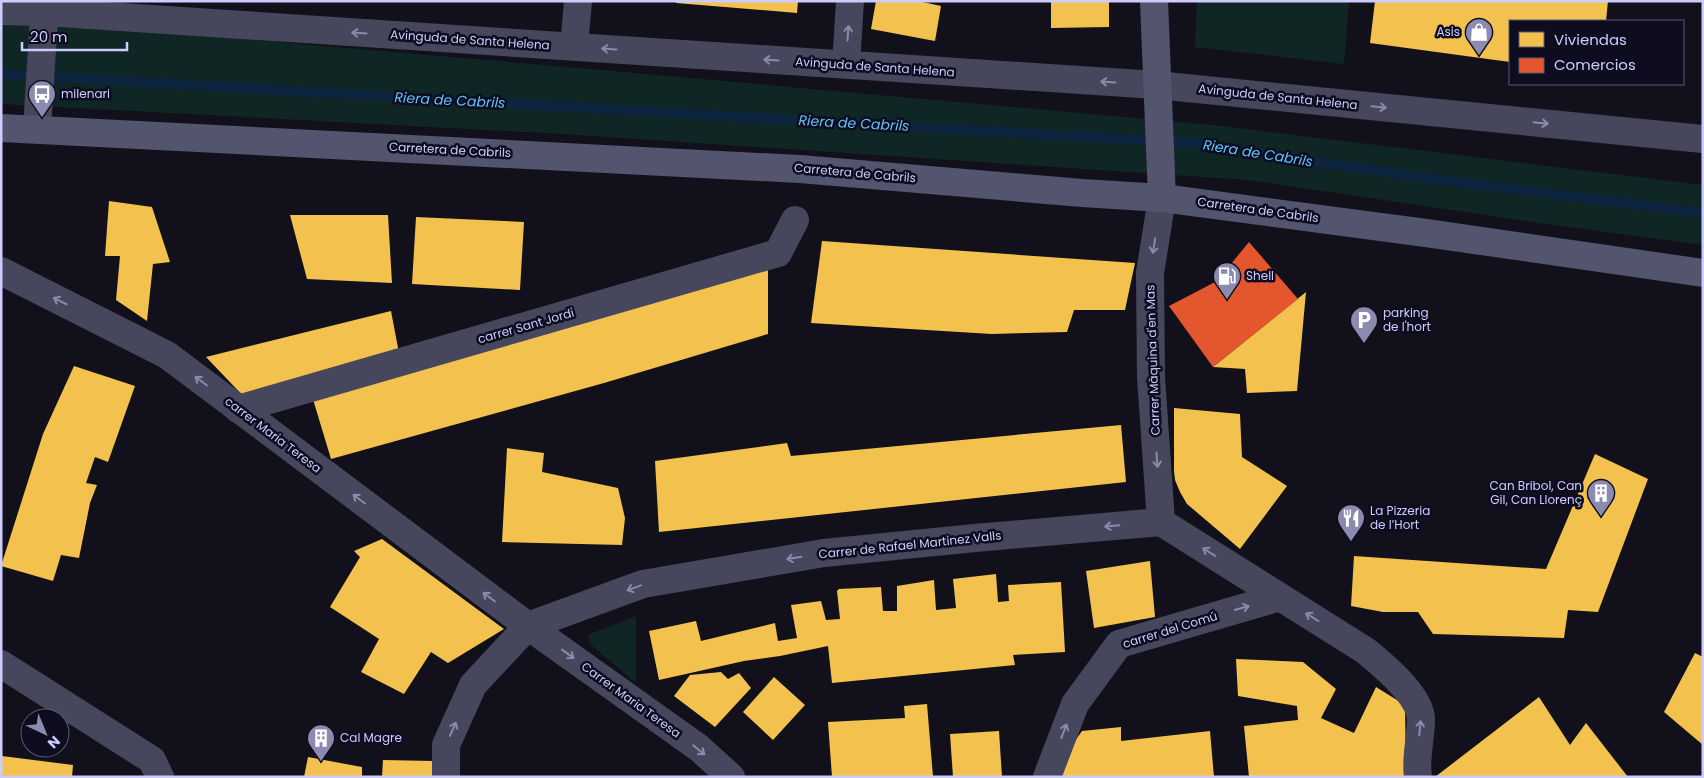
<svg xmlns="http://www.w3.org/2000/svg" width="1704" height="778" font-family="Poppins,sans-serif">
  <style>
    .green { fill: #102625 }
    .homes { fill: #f2c14e }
    .shops { fill: #e4572e }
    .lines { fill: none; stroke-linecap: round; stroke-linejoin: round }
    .stream { stroke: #0d253f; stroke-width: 10 }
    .street { stroke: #46475c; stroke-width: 28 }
    .secondary { stroke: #53546e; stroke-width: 28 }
    .oneway { stroke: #8a8aad }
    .labels { text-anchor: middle; stroke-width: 5; stroke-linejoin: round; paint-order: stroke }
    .poi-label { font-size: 12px; fill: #cdccfe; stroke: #0e0d1f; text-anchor: start }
    .street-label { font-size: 12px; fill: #cdccfe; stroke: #0e0d1f }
    .water-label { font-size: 14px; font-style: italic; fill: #5dc3fb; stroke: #0e0d1f }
  </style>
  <rect width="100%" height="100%" fill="#12111b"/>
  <!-- green -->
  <path class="green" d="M1197 1H1349L1344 64 1195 47Z
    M1 18 624 72 1212 125 1703 185V245L1539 223 1248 180 563 134 1 104Z
    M636 616V683L591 645 588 635Z"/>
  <!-- homes -->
  <path class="homes" d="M677 1H798L797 13 676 3Z
    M876 1H918L941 6 935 41 871 29Z
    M1051 1H1109V27L1051 28Z
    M1375 1H1608L1606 21H1510V62L1370 43Z
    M109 201 152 207 170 262 153 264 147 321 116 300 120 256H105Z
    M290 215H388L392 283 307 279Z
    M416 217 524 222 520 290 412 284Z
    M822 241 1135 263 1125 310H1074L1067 332 992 334 811 323Z
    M768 264V334L604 383 331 459 312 396Z
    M1306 292 1297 391 1247 393 1245 369 1213 367Z
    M391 311 399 353 248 401 206 357Z
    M74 366 135 386 108 462 95 457 86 483 97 485 90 503 79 558 61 555 53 581 1 566 43 434Z
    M1174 408 1240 414 1242 457 1287 486 1240 549 1187 504 1180 492 1175 480 1174 471Z
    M1121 425 1126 482 659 532 655 461 787 443 791 456Z
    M507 448 544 453 542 472 618 488 625 518 622 545 502 542Z
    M1595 454 1648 479 1598 612 1568 610 1564 638 1433 634 1418 612H1383L1351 606 1354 556 1546 569Z
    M382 539 504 629 448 663 431 652 404 694 361 672 379 639 330 607 360 557 354 551Z
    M1150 561 1155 617 1094 628 1086 571Z
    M996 574 998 602 1009 601 1008 585 1061 582 1065 652 1013 655 1015 665 832 683 828 646 780 656 744 661 659 680 649 631 696 621 701 641 775 623 778 641 797 638 791 605 821 601 826 620 840 619 837 591 839 589 881 587 883 611H897V586L934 580 936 610 956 608 953 579Z
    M1695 653 1703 657V745L1664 712Z
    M1236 659 1303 662 1336 689 1321 718 1354 733 1376 687 1405 705 1406 777H1249L1244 726 1298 720 1297 706 1238 696Z
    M721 672 728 679 739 673 751 688 715 727 674 696 690 675Z
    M774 677 805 705 773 740 743 712Z
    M1539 697 1570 745 1586 723 1628 777H1435Z
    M927 704 933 777H832L828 722 905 718 904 706Z
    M1121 727V741L1210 731 1214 777H1056L1060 762 1082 731Z
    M999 731 1002 777H953L950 734Z
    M2 756 73 765 72 777H1Z
    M308 757 362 767V777H304Z
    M383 760 433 761 432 777H382Z"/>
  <!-- shops -->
  <path class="shops" d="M1249 242 1298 299 1213 367 1169 306 1217 281Z"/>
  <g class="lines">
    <!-- stream -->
    <path class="stream" d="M1 74 1193 143 1405 175 1703 213"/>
    <!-- street -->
    <path class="street" d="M1 11 45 12 1156 85 1703 139
      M574 47 578 1
      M846 65 850 1
      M37 129 45 1
      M1 271 167 355 528 626 699 748 731 777
      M238 409 778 253 795 220
      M1161 522 1151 377 1150 273 1162 198
      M1 664 152 760 160 777
      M446 777V745L473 685 528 626 643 584 824 553 975 538 1161 522 1366 651C1383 665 1420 695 1421 719 1421 739 1415 757 1418 777
      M1047 777 1075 704 1119 644 1280 597"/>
    <!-- secondary -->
    <path class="secondary" d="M1154 1 1162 198
      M1 128 800 169 1082 193 1162 198 1426 233 1703 273"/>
  </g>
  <!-- one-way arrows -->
  <defs><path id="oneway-shaft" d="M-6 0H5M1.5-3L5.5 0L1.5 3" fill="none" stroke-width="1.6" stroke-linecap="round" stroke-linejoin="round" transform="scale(1.25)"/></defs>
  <g class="oneway">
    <use href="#oneway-shaft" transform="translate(359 33) rotate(-176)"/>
    <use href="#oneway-shaft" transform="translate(848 33) rotate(-86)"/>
    <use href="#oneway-shaft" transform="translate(609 49) rotate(-176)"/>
    <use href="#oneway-shaft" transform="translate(771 60) rotate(-176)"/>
    <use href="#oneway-shaft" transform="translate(1108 82) rotate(-176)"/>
    <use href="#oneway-shaft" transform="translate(1379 107) rotate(6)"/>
    <use href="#oneway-shaft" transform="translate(1541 123) rotate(6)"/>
    <use href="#oneway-shaft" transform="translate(1154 246) rotate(99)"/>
    <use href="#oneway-shaft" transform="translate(60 301) rotate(-153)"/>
    <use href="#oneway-shaft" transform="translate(201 381) rotate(-143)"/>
    <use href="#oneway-shaft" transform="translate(1157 460) rotate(86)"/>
    <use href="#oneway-shaft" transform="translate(359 499) rotate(-143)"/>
    <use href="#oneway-shaft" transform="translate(1112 526) rotate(175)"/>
    <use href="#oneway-shaft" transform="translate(1209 552) rotate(-148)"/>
    <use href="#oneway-shaft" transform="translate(794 558) rotate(170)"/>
    <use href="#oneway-shaft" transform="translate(634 588) rotate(160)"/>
    <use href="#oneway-shaft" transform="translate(489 597) rotate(-143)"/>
    <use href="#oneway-shaft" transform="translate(1242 608) rotate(-16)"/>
    <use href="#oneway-shaft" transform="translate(1312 617) rotate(-148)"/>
    <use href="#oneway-shaft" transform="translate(568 654) rotate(36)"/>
    <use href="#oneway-shaft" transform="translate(1420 728) rotate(-84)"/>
    <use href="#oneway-shaft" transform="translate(453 729) rotate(-66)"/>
    <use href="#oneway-shaft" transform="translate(1064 731) rotate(-69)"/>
    <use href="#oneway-shaft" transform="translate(699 750) rotate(39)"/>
  </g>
  <!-- icons -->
  <defs>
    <g id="shop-pin" transform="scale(1.4375)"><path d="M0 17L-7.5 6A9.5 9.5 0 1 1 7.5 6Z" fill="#8c8baf" stroke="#0e0d1f"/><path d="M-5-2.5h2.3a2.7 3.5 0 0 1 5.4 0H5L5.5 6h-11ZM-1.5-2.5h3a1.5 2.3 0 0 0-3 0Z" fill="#fff"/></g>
    <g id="bus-pin" transform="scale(1.4375)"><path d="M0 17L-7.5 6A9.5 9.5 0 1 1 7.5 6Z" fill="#8c8baf" stroke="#0e0d1f"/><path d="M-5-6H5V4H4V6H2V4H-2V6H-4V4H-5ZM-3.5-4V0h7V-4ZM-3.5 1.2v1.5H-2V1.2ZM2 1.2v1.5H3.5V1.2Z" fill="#fff"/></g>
    <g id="fuel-pin" transform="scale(1.4375)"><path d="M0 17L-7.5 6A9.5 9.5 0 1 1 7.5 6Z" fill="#8c8baf" stroke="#0e0d1f"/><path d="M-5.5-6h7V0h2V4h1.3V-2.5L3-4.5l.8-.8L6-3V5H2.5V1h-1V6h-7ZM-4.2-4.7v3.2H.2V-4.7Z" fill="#fff"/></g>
    <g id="parking-pin" transform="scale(1.4375)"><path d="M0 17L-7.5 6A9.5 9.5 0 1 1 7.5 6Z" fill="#8c8baf" stroke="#0e0d1f"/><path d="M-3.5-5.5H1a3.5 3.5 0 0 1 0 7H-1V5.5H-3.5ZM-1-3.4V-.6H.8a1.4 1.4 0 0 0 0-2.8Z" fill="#fff"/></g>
    <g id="building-pin" transform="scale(1.4375)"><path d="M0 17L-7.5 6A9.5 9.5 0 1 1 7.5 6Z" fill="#8c8baf" stroke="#0e0d1f"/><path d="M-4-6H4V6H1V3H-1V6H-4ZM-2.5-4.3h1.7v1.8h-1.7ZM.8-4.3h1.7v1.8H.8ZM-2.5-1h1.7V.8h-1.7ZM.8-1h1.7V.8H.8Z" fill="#fff"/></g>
    <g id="restaurant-pin" transform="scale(1.4375)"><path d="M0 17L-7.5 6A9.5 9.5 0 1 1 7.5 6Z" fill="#8c8baf" stroke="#0e0d1f"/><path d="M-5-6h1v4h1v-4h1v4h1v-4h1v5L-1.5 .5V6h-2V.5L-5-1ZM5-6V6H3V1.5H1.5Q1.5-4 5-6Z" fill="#fff"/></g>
  </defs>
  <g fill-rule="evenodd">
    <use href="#shop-pin" x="1479" y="32"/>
    <use href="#bus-pin" x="42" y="94"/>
    <use href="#fuel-pin" x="1227" y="276"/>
    <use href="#parking-pin" x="1364" y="320"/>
    <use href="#building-pin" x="1601" y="493"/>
    <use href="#restaurant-pin" x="1351" y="518"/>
    <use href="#building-pin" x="321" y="738"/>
  </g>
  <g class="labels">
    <!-- poi labels -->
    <g class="poi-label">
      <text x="1460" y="36" text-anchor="end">Asis</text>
      <text x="61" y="98">milenari</text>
      <text x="1246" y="280">Shell</text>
      <text x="1383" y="317">parking<tspan x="1383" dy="14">de l'hort</tspan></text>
      <text x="1582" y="490" text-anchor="end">Can Bribol, Can<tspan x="1582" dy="14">Gil, Can Llorenç</tspan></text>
      <text x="1370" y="515">La Pizzeria<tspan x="1370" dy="14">de l’Hort</tspan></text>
      <text x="340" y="742">Cal Magre</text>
    </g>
    <!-- street labels -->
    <g class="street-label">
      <text transform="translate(470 40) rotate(4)" y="4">Avinguda de Santa Helena</text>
      <text transform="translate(875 67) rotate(4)" y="4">Avinguda de Santa Helena</text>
      <text transform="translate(1278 97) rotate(6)" y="4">Avinguda de Santa Helena</text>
      <text transform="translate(450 150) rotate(3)" y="4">Carretera de Cabrils</text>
      <text transform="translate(855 173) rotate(5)" y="4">Carretera de Cabrils</text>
      <text transform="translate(1258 210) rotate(8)" y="4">Carretera de Cabrils</text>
      <text transform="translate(526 326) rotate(-16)" y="4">carrer Sant Jordi</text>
      <text transform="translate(1153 360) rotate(-92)" y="4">Carrer Màquina d'en Mas</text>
      <text transform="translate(273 435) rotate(37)" y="4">carrer Maria Teresa</text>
      <text transform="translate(910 545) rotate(-6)" y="4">Carrer de Rafael Martinez Valls</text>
      <text transform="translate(1170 630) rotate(-17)" y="4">carrer del Comú</text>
      <text transform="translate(631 700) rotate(36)" y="4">Carrer Maria Teresa</text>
    </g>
    <!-- water labels -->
    <g class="water-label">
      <text transform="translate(450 100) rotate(3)" y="5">Riera de Cabrils</text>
      <text transform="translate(854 123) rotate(3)" y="5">Riera de Cabrils</text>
      <text transform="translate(1258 153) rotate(9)" y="5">Riera de Cabrils</text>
    </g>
  </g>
  <!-- border -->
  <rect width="1704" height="778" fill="none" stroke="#cdccfe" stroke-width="5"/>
  <!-- legend -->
  <rect x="1509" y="20" width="175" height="65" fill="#0e0d1f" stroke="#5a5978"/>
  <rect x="1519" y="32" width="25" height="15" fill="#f2c14e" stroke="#5a5978"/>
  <text x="1554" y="45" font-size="15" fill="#cdccfe">Viviendas</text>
  <rect x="1519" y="58" width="25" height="15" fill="#e4572e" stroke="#5a5978"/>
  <text x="1554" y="70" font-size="15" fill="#cdccfe">Comercios</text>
  <!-- north arrow -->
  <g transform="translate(45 733) rotate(136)"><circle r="24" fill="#0e0d1f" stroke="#5a5978"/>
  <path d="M0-4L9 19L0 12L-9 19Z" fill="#8c8baf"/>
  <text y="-8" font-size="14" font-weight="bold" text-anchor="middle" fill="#cdccfe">N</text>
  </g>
  <!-- scale -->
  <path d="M22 42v8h105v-8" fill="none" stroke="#cdccfe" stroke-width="2.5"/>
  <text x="30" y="42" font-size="15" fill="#cdccfe" stroke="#0e0d1f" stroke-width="4" paint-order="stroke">20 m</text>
</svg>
